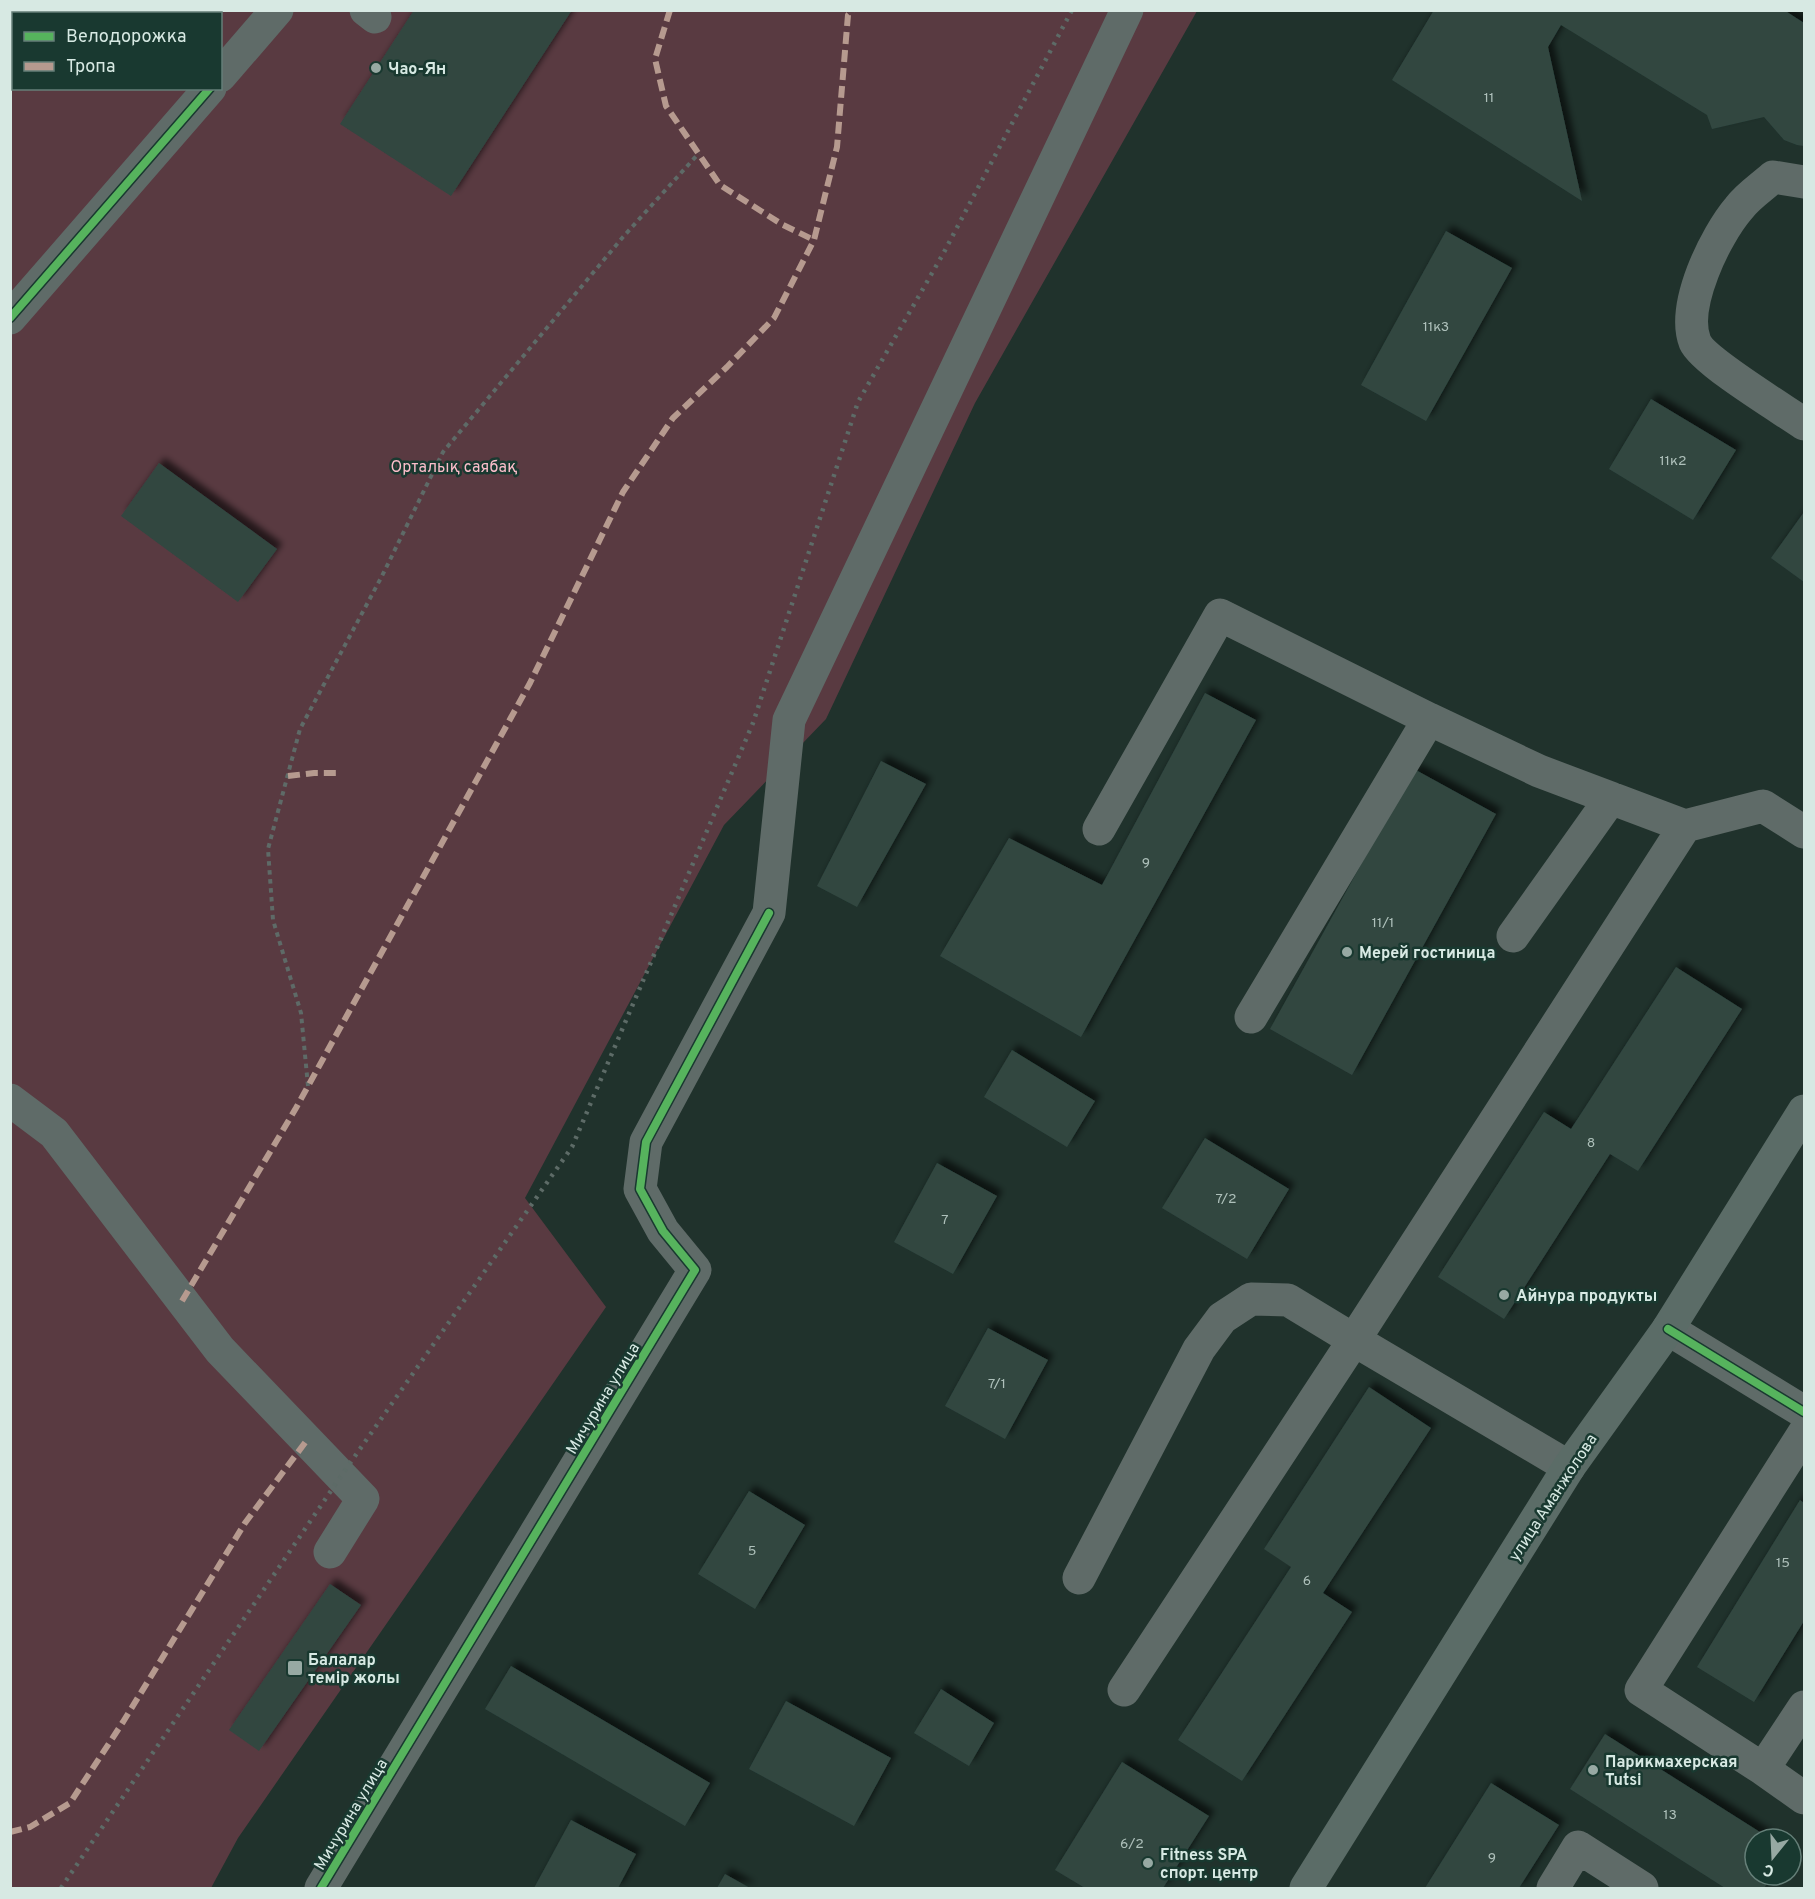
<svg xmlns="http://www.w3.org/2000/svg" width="1815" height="1899" font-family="Overpass,sans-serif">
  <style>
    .green { fill: #593a41; fill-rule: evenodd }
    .building { fill: #314741; filter: url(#shadow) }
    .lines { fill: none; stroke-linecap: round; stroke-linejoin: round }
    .path { stroke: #5e6a67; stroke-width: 4; stroke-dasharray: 4.5 4.5; stroke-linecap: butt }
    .minor { stroke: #5f6b68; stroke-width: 33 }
    .major { stroke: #5b6c67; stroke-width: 33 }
    .rail { stroke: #5d6b67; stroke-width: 4.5; stroke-dasharray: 3 6; stroke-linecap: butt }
    .quiet { stroke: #b69a8f; stroke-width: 6; stroke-dasharray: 12 6; stroke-linecap: butt }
    .cycleway-casing { stroke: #193930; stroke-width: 11 }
    .cycleway { stroke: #56b35d; stroke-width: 8 }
    .poi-dot { fill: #97a9a3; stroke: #193930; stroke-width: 2 }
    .labels { text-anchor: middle; stroke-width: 5; stroke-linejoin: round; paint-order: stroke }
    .number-label { font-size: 14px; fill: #aec0ba }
    .poi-label { font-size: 16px; font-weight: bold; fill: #d7e9e3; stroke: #193930; text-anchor: start }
    .park-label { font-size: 16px; fill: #fbbdca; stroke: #193930 }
    .street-label { font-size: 16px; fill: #d7e9e3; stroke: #193930 }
  </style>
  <defs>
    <filter id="shadow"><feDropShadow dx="5.5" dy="-5.5" stdDeviation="3" flood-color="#0009"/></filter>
  </defs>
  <rect width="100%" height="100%" fill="#20322c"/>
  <!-- green -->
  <path class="green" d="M11 11H1197L975 403 826 719 724 825 525 1198 606 1307 238 1838 211 1888H11ZM14 14H220V88H14Z"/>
  <!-- building -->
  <path class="building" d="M414 10H572L451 196 340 124Z
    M1434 10H1784L1804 23V146L1797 145 1784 140 1764 117 1712 129 1707 115 1561 25 1548 47 1582 201 1392 80Z
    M1446 231 1512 268 1426 421 1361 385Z
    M1651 399 1736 450 1693 520 1609 469Z
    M159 463 277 549 238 602 121 516Z
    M1804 512V582L1771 558Z
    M1205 693 1256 720 1081 1037 940 956 1009 838 1102 885Z
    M881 761 926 784 857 907 817 886Z
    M1414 769 1496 814 1352 1075 1270 1029Z
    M1676 967 1742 1009 1638 1171 1610 1154 1504 1319 1438 1277 1544 1112 1571 1129Z
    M1012 1050 1095 1101 1067 1147 984 1097Z
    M1205 1138 1289 1189 1247 1259 1162 1208Z
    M937 1163 997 1196 953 1274 894 1242Z
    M988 1328 1048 1360 1005 1439 945 1406Z
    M1369 1387 1431 1428 1323 1593 1352 1612 1242 1781 1178 1740 1291 1567 1264 1549Z
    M749 1491 805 1525 755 1609 698 1574Z
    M1800 1500 1804 1503V1621L1754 1702 1697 1667Z
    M330 1584 361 1605 259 1751 229 1730Z
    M511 1666 710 1783 685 1826 485 1709Z
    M941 1689 994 1723 969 1766 914 1733Z
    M786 1701 891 1758 854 1826 749 1769Z
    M1605 1734 1771 1839H1755V1875H1773L1764 1888H1725L1570 1789Z
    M1122 1762 1209 1816 1163 1888H1085L1055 1870Z
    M1491 1783 1559 1825 1519 1888H1425Z
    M571 1820 636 1854 618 1888H534Z
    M725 1874 750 1888H717Z"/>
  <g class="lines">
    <!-- path -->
    <path class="path" d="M308 1086 301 1013 273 920 268 849 300 729 382 576 443 452 623 237 699 153"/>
    <!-- minor -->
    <path class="minor" d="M366 10 375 17
      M220 76 277 10
      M1804 182 1773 177C1762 187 1748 196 1739 208 1715 236 1681 306 1695 342 1703 361 1784 410 1804 424
      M10 318 210 88
      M1099 829 1220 615 1429 719
      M1513 936 1611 798
      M1251 1017 1429 719 1539 771 1685 826
      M10 1100 54 1133 220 1350 363 1499 330 1552
      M1668 1329 1804 1412
      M1569 1467 1354 1340 1685 826 1763 806 1804 832
      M1079 1578 1199 1349 1222 1318 1251 1299 1288 1300 1354 1340 1124 1690
      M1804 1707 1763 1769 1804 1798
      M1763 1769 1641 1690 1804 1433
      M321 1888 695 1270 663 1231 640 1189 646 1142 769 913 789 720 1127 10
      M1553 1888 1578 1847 1642 1888"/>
    <!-- major -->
    <path class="major" d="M1306 1888 1569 1467 1668 1329 1804 1111"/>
    <!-- rail -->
    <path class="rail" d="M61 1888 341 1476 572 1147 753 723 858 402 943 254 1072 10"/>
    <!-- quiet -->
    <path class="quiet" d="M670 10 655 59 666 106 720 185 783 225 814 240
      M62 14 65 10
      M10 75 14 72
      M288 776 314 773H336
      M182 1301 296 1108 530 683 623 492 673 418 727 367 774 318 814 240 837 147 848 15 853 10
      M10 1832 30 1827 70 1803 123 1722 245 1523 307 1440"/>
    <!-- cycleway casing -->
    <g class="cycleway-casing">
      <path id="cycleway" d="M10 318 210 88
        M1668 1329 1804 1412
        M321 1888 695 1270 663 1231 640 1189 646 1142 769 913"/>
    </g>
    <!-- cycleway -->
    <use href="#cycleway" class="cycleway"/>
  </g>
  <!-- markers -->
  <g class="poi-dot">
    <circle cx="376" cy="68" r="6"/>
    <circle cx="1347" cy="952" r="6"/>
    <circle cx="1504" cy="1295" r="6"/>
    <rect x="287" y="1660" width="16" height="16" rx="3"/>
    <circle cx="1593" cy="1770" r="6"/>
    <circle cx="1148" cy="1863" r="6"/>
  </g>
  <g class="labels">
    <!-- number labels -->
    <g class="number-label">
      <text x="1489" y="102">11</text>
      <text x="1436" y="331">11к3</text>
      <text x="1673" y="465">11к2</text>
      <text x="1146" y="867">9</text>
      <text x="1383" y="927">11/1</text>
      <text x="1591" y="1147">8</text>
      <text x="1226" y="1203">7/2</text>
      <text x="945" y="1224">7</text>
      <text x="997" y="1388">7/1</text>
      <text x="752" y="1555">5</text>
      <text x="1783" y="1567">15</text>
      <text x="1307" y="1585">6</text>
      <text x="1670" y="1819">13</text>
      <text x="1132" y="1848">6/2</text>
      <text x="1492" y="1862">9</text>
    </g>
    <!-- poi labels -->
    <g class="poi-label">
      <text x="388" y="74">Чао-Ян</text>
      <text x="1359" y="958">Мерей гостиница</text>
      <text x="1516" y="1301">Айнура продукты</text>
      <text x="308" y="1665">Балалар<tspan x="308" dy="18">темір жолы</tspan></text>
      <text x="1605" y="1767">Парикмахерская<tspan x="1605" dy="18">Tutsi</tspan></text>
      <text x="1160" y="1860">Fitness SPA<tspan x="1160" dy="18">спорт. центр</tspan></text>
    </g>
    <!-- park labels -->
    <g class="park-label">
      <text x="454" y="472">Орталық саябақ</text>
    </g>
    <!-- street labels -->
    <g class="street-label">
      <text transform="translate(602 1398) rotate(-59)" y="6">Мичурина улица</text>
      <text transform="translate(1552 1497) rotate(-57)" y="6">улица Аманжолова</text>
      <text transform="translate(350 1814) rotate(-59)" y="6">Мичурина улица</text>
    </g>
  </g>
  <!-- border -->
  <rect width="1815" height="1899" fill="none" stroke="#d7e9e3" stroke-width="24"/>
  <!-- legend -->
  <rect x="12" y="12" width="210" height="78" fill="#193930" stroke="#657f78" stroke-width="1.5"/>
  <rect x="24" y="32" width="30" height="9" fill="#56b35d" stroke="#657f78" stroke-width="1.5"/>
  <text x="66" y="42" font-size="18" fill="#d7e9e3">Велодорожка</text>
  <rect x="24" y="62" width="30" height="9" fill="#b69a8f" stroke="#657f78" stroke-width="1.5"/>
  <text x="66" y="72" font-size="18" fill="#d7e9e3">Тропа</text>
  <!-- north arrow -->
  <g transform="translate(1773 1857) rotate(198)"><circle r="28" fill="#193930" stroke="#657f78" stroke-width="1.5"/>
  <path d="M0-4.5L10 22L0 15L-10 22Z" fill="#97a9a3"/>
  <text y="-9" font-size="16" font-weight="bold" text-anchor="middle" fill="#d7e9e3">С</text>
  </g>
</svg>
